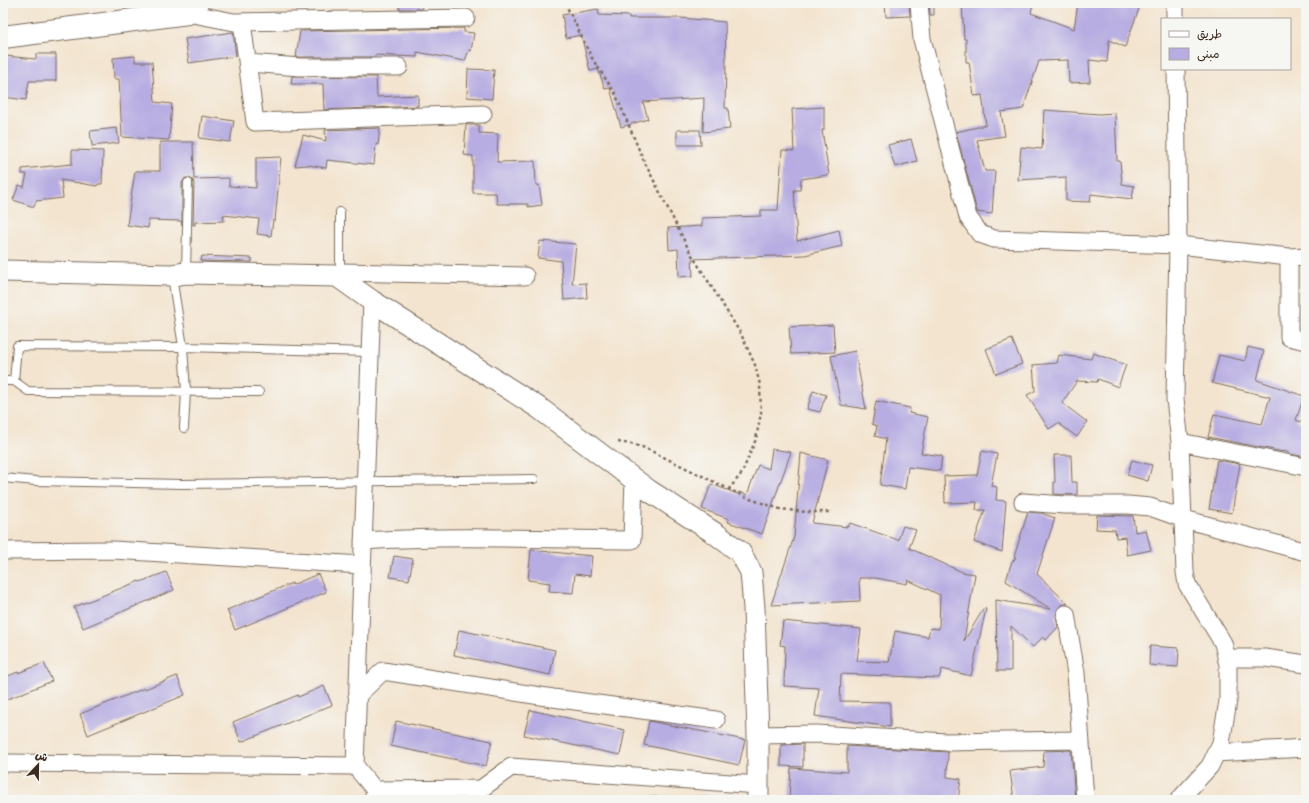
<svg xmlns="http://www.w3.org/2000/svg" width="1309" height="803" font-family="Itim,'Playpen Sans Arabic',sans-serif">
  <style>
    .green { fill: #93db95; stroke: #67825a }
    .building { fill: #b7ade2 }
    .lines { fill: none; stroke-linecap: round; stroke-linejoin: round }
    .service-casing { stroke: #7b6b5c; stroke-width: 10 }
    .minor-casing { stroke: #7b6b5c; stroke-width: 19 }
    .tertiary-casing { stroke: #7b6b5c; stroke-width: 23 }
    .secondary-casing { stroke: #7b6b5c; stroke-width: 24 }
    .path { stroke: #7b6b5c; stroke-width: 2.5; stroke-dasharray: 3 3; stroke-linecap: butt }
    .service { stroke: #fff; stroke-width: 8 }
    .minor { stroke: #fff; stroke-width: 17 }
    .tertiary { stroke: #fff; stroke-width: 21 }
    .secondary { stroke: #fff; stroke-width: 22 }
  </style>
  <rect width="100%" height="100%" fill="#f6f6f2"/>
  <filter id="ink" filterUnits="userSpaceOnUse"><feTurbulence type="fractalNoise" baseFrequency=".025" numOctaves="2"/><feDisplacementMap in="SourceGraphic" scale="8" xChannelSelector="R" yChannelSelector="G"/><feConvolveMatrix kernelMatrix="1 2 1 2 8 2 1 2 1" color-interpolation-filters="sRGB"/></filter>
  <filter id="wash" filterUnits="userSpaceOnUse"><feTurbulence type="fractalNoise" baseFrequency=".012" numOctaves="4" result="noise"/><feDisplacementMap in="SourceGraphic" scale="16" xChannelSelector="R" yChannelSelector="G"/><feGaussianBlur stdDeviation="0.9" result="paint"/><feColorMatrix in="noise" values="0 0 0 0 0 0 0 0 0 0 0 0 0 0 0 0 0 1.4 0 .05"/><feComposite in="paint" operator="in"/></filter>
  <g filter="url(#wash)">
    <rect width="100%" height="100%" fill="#f3e4cf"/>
    <!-- green -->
    <path class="green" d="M741 796V800H636L637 797Z"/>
    <g id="blocks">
      <!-- building -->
      <path class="building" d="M399 3H421L422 9H399Z
        M885 3H909L910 16 886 17Z
        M929 3H934V15H930Z
        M962 3H1033L1031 13 1074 29 1078 3H1141L1125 47 1109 40 1107 62 1089 60 1090 82 1069 83 1068 60 1039 61 1023 109 1001 112 1005 136 977 140 985 171H995L992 214 977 212 956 132 986 125 982 95 974 96 969 62H966V39H964Z
        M598 9 599 15 629 16V18H681L725 22 726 66 725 108H728L730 129 703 132 704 98 643 102 648 119 621 127 610 88 605 89 598 69 590 71 581 35 566 38 562 15Z
        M464 28V32L474 33 471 51 469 50 465 61 417 52V57L375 55V57H296L300 31Z
        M233 32 236 56 189 63 185 39Z
        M36 54H56V81H29L26 100 3 97 5 56 36 59Z
        M135 56V62H152L155 102 172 104 169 140 122 137 119 79H114L113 58Z
        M468 69 494 70 492 99 467 97Z
        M292 76 376 77 377 97 418 95V106L324 110 323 84H291Z
        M824 107V130H822L829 175 801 179 800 190H794L797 241 839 230 842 246 805 255 692 259 693 276 679 277 678 249 669 250 668 228 702 226V218L761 216V210H778L782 150 794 151 792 109Z
        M1044 110 1100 114 1115 113 1117 161H1120L1122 184 1134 186 1132 199 1091 194 1090 202 1066 201V177L1018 180 1021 147 1042 149Z
        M202 116 234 121 230 142 199 138Z
        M466 125H479V133L498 134 497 162 535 161 536 185H539L542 205 528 207V204H497L496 193H473V156L464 155Z
        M117 128 119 143 92 146 90 131Z
        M380 128 378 145 376 144 374 165 327 160 326 168 308 165 295 166 303 135 326 141 325 130Z
        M677 130H700L701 145H677Z
        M911 139 917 161 895 167 888 145Z
        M160 142H193L194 179 229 178V186L256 188V158L281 157 275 221 273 220 271 236 257 234 259 219 223 215 224 221 195 222V225H193L194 183 193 180 189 178H185L182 183V225L181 221 149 220 148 228 127 225 135 171H160Z
        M72 150 103 151 102 184H98L97 186 61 180 63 198 36 201 34 207 13 200 19 185 24 187 27 174H22V169L72 164Z
        M540 241 576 244 572 284 586 283 587 298 564 300 561 261 538 258Z
        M202 256 252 258V262L201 261Z
        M833 325 835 352 791 354 789 327Z
        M1012 339 1022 364 996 374 986 349Z
        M1248 347 1264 351 1257 380 1304 396 1296 420 1306 424V457L1290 454 1285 451 1284 452 1208 437 1214 414 1262 424 1270 397 1212 383 1219 355 1245 361Z
        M855 351 862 388 866 409 841 405 831 356Z
        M1093 353 1126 365 1118 387 1098 379 1097 382 1077 381 1062 403 1087 422 1077 437 1058 423 1049 429 1027 395 1035 391 1033 365 1057 363 1059 355 1091 359Z
        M813 391 826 395 820 412 807 409Z
        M876 401 910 408 909 413 928 417 921 453 942 456 940 471 908 467 905 489 880 485 886 439 875 436 877 426 872 424Z
        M772 449 791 452 762 534 728 522 729 519 702 509 711 484 738 494 739 492 747 495 758 465 769 469Z
        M982 451 997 454 991 486 997 487 996 500 1006 501 1002 552 974 542 985 510H976L977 502 945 503 944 476 977 475Z
        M801 453 828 460 812 523 848 527 850 523 898 540 903 526 916 530 909 548 962 572 975 574 964 641 984 608 986 609 971 676 942 669 939 678 841 674 840 701 890 702V727L815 716 819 688 784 686 785 646 780 645 783 621 861 629 857 661 889 662 895 631 928 637 930 628 939 629 940 595 908 580 907 584 876 578H859L860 601 771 605 794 537Z
        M1054 455H1071L1072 482H1077V495L1054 494V482H1055Z
        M1132 460 1152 465 1148 481 1127 475Z
        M1217 460 1240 464 1232 513 1209 509Z
        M1028 512 1041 513 1055 518 1037 574 1068 604H1064L1060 606 1057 610 1056 616 1058 627 1046 640 1043 637 1033 647 1011 626V671H997L996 600 1051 609 1006 581 1011 564 1016 557H1014Z
        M1097 515 1133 516 1135 532 1146 530 1151 550 1127 555 1125 537 1116 538 1115 530 1096 529Z
        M531 550 592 556 590 576 575 574 573 593 549 591 550 583 528 580Z
        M394 556 413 559 409 580 390 577Z
        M166 572 174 590 83 628 74 607 139 581 140 582Z
        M318 574 326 592 235 630 227 610 292 583V585Z
        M459 630 555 650 550 675 454 655Z
        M1150 646 1179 648 1178 667 1149 665Z
        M44 663 52 681 3 701V678L18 672V673Z
        M177 676 185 695 88 735 80 714 145 688V689Z
        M324 686 332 705 241 742 233 722 298 695V697Z
        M530 710 625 730 620 755 524 735Z
        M396 721 492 741 486 766 391 746Z
        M649 721 745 740 739 765 644 745Z
        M803 744V767L781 766V745Z
        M847 746 948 752 947 777 961 779 958 800H928L909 797V800L789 799 791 768 847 772Z
        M1071 750 1075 800H1054L1039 796 1014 799 1010 771 1043 767 1044 751Z"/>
    </g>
  </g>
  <g filter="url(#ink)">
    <use href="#blocks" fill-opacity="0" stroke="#7b6b5c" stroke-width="1"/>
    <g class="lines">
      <!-- service casing -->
      <g class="service-casing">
        <path id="service" d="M186 272 188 183
          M340 272V212
          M172 276 183 347 186 391 184 428
          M3 381H14L17 346 183 347 370 352
          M14 381 28 391 259 392
          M3 478 36 481 183 484 534 479"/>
      </g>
      <!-- minor casing -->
      <g class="minor-casing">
        <path id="minor" d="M919 3 922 39 968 217 980 234 994 239 1178 245 1175 399 1180 442 1185 572 1187 584 1223 643 1228 665V701L1221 743 1210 766 1179 800
          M1175 3V19
          M188 13 234 22 466 18
          M242 22 255 122 483 114
          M248 63 300 67H399
          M1176 69 1178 245 1289 257 1306 256
          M1289 257V337L1306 341
          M337 276 340 272 525 276
          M372 301 355 766 375 790 373 800
          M1180 442 1306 467
          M1023 502 1065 505H1128L1150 507 1184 519 1306 552
          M363 541C452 535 542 539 632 540L634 479
          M3 551 113 550 362 565
          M1066 614 1076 673 1085 800
          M1226 658H1265L1306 664
          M357 696 383 671 553 698 716 720
          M758 735 816 734 946 742 1080 740
          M1215 753 1306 748
          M3 763 355 766
          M375 790 481 789 511 767 758 785"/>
      </g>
      <!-- tertiary casing -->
      <g class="tertiary-casing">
        <path id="tertiary" d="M3 271 172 275 186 273 337 276 372 301 539 408 648 490 716 534 740 552 751 572 754 608 758 735V800"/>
      </g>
      <!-- secondary casing -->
      <g class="secondary-casing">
        <path id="secondary" d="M3 37 188 13 197 3"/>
      </g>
      <!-- path -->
      <path class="path" d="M565 3 593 60 615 93 643 159 690 252 741 334 755 365 760 385 761 413 756 439 742 473 729 489
        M618 442 631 444 645 448 747 498 780 509 806 512H832"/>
      <!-- service -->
      <use href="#service" class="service"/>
      <!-- minor -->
      <use href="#minor" class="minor"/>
      <!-- tertiary -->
      <use href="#tertiary" class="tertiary"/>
      <!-- secondary -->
      <use href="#secondary" class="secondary"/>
    </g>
  </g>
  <!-- margin -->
  <rect width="1309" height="803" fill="none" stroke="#f6f6f2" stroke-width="16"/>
  <!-- legend -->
  <rect x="1161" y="18" width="130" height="52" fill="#f6f6f2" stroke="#aba49d"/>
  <rect x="1169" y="31" width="20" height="6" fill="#ffffff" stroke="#aba49d"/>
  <text x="1197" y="38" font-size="12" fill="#3b2a1e">طريق</text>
  <rect x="1169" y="48" width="20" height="12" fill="#b7ade2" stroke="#aba49d"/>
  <text x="1197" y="58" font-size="12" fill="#3b2a1e">مبنى</text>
  <!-- north arrow -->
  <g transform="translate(38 765) rotate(22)" stroke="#f6f6f2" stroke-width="3" paint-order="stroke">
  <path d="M0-3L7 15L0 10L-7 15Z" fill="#3b2a1e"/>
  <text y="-6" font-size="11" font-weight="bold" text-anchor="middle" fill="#3b2a1e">ش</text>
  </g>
</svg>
